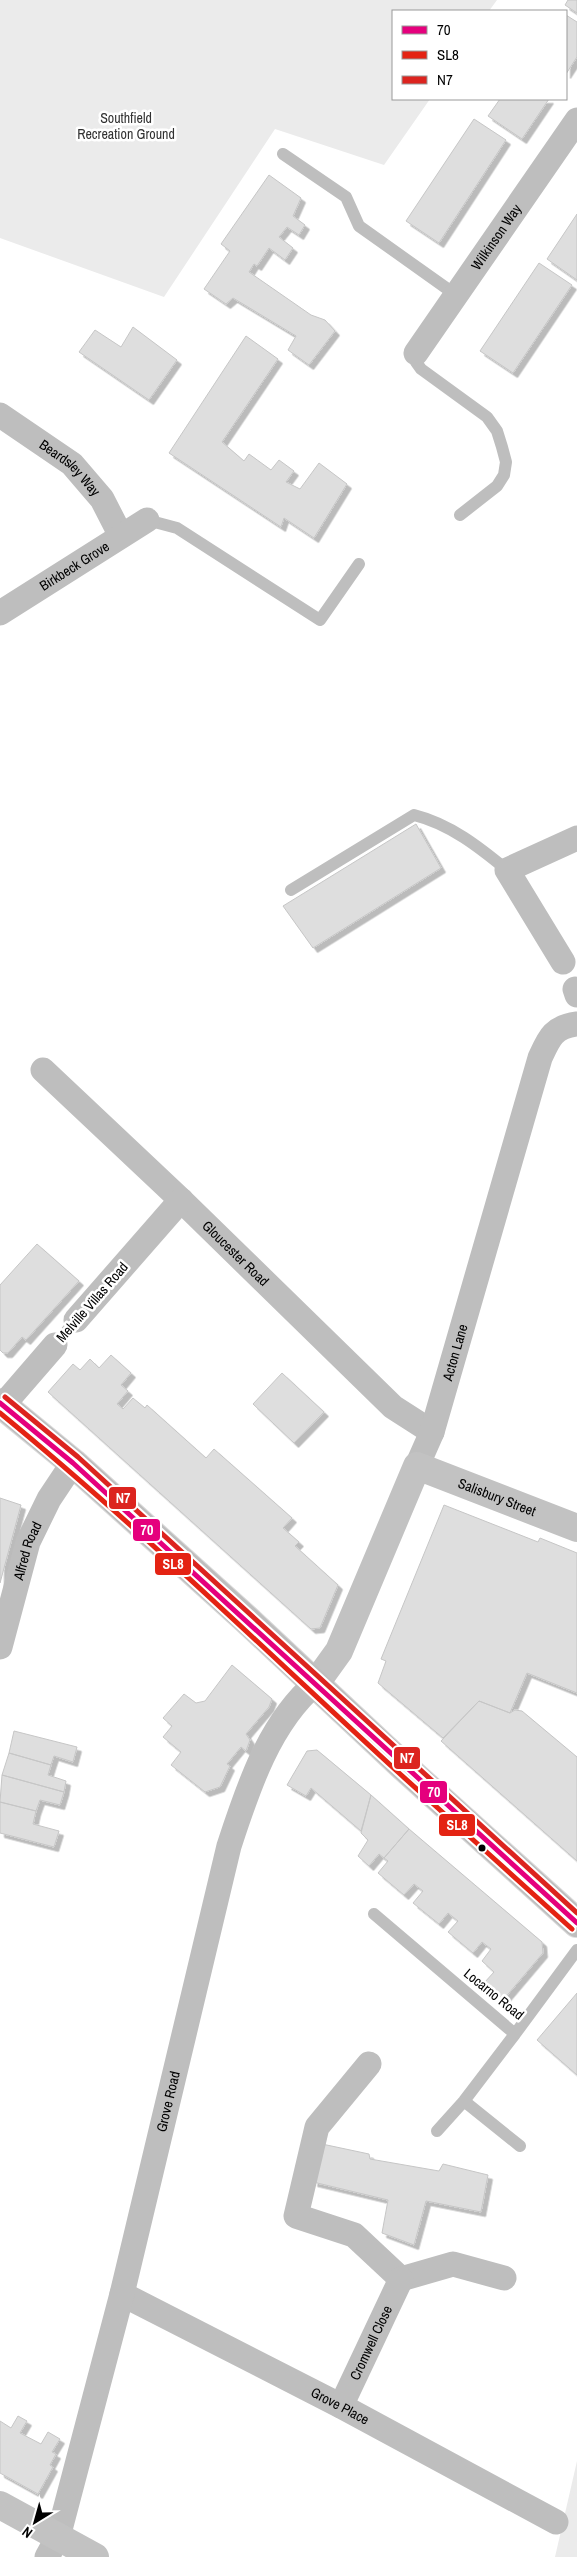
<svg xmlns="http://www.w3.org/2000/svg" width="577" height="2557" font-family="'Archivo Narrow',sans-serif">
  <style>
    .green { fill: #ebebeb }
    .building { fill: #dedede; stroke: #c6c6c6; filter: url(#shadow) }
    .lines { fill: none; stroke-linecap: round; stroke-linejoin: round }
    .primary-casing { stroke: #dbdbdb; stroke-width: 30 }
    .lane { stroke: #bebebe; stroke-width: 12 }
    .street { stroke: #bebebe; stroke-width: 25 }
    .secondary { stroke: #c2c2c2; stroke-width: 28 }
    .primary { stroke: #bebebe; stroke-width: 28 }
    .bus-1-casing { stroke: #fff; stroke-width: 9 }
    .bus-2-casing { stroke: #fff; stroke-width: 9 }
    .bus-3-casing { stroke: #fff; stroke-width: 9 }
    .bus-1 { stroke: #e5007d; stroke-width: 5 }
    .bus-2 { stroke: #e42313; stroke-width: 5 }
    .bus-3 { stroke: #dc241f; stroke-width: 5 }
    .bus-dot { fill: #000; stroke: #fff; stroke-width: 2 }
    .labels { text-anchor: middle; stroke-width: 5; stroke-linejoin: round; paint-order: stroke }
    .park-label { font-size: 14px; fill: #313131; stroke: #fff }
    .street-label { font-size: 14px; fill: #000; stroke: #fff }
    .line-badge { stroke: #fff; stroke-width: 2 }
    .badge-label { font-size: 14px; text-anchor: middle; font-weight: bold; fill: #fff }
  </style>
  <defs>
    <filter id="shadow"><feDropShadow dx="4.5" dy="4.5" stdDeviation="0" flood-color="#0004"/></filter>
  </defs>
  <rect width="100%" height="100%" fill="#fff"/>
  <!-- green -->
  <path class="green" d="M0 0H497L489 11H393V99H430L384 165 275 129 164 297 0 238Z
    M577 2461V2557H555Z"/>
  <!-- building -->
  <path class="building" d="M568 0H577V13L565 5Z
    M566 15 577 22V57L566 74Z
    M500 99H549L522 139 488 116Z
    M474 119 506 140 439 243 406 221Z
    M269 175 301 198 293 216 305 225 299 235 287 227 279 237 293 248 285 260 269 248 257 266 254 264 249 272 311 315 325 320 335 331 309 365 288 350 296 336 233 298 226 304 204 289 230 251 221 244Z
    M577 214V280L547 259Z
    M539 263 572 285 513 373 480 351Z
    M133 327 177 360 149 400 79 352 95 330 121 347Z
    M246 336 278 359 222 442 244 461 249 454 271 470 279 460 294 471 286 482 300 489 319 463 347 484 314 538 284 518 281 527 169 453Z
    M416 824 441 868 313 948 283 906Z
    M37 1244 79 1281 26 1340 22 1337 8 1353H3L0 1350V1285Z
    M111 1355 131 1373 121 1385 128 1391 117 1404 123 1409 133 1398 145 1408 147 1405 206 1458 214 1449 292 1518 283 1528 299 1542 295 1546 338 1585 320 1628 311 1629 48 1392 73 1364 80 1370 90 1359 99 1368Z
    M282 1373 324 1412 294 1443 253 1404Z
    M0 1498 21 1505 0 1583Z
    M444 1505 538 1542 540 1538 577 1553V1693L527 1673 510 1713 479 1701 443 1738 378 1683 386 1661 381 1659Z
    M232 1665 272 1699 269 1707 246 1734 250 1740 246 1751 241 1747 227 1764 230 1766 220 1787 205 1792 171 1765 181 1752 163 1737 172 1726 163 1718 184 1694 196 1703 205 1701Z
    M479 1701 510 1713 515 1710 522 1711 577 1757V1861L441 1741Z
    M14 1731 77 1747 73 1762 54 1756 51 1765 9 1753Z
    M317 1750 371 1795 361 1831 311 1788 306 1796 287 1785 307 1751Z
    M9 1753 51 1765 48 1775 66 1781 64 1792 2 1775Z
    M2 1775 64 1792 60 1805 40 1800 36 1811 0 1802Z
    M371 1795 409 1829 384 1858 379 1854 369 1866 358 1856 368 1840 361 1833Z
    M0 1802 36 1811 33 1824 59 1831 54 1847 0 1833Z
    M409 1829 542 1942 543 1953 504 1999 484 1983 494 1972 482 1961 491 1949 482 1942 473 1953 448 1932 458 1921 448 1913 439 1924 413 1903 423 1891 414 1884 404 1895 378 1873 388 1861 384 1858Z
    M577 1993V2075L537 2040Z
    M322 2144 369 2154 370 2159 439 2171 443 2164 488 2175 481 2212 426 2201 414 2245 382 2233 388 2200 313 2182Z
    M18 2416 27 2421 20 2433 41 2444 48 2432 60 2439 52 2452 56 2454 50 2465 53 2467 38 2494 0 2473V2421L11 2428Z"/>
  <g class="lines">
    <!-- primary casing -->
    <g class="primary-casing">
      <path id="primary" d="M0 1403 73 1463 246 1619 404 1767 577 1923"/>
    </g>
    <!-- lane -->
    <path class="lane" d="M283 154 346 197 359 226 456 295
      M416 353V362L421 369 487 417 497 431 502 447 506 462 504 475 497 486 460 515
      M147 520 177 528 320 620 359 564
      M291 890 414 815C450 824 479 847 507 870
      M55 1345 76 1320
      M374 1914 515 2034 577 1950
      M464 2101 520 2146
      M437 2131 464 2101 515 2034"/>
    <!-- street -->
    <g class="street">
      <path id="s1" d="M416 353 577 120"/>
      <path id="s2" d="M0 415 72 464 102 499 121 536"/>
      <path id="s3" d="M0 613 147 520"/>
      <path d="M563 962 507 870 577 838"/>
      <path d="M575 989 577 995"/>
      <path id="s4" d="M43 1070 181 1200 393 1407 432 1432"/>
      <path d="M76 1320 181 1200"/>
      <path d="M3 1405 55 1345"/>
      <path id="s5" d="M417 1466 432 1432 540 1058C549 1038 553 1027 577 1024"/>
      <path id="s6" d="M0 1647 28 1542 49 1499 73 1463"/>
      <path d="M369 2064 317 2127 296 2216 354 2235 401 2279 453 2264 504 2278"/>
      <path id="s7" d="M122 2294 341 2406 556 2522"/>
      <path id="s8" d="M341 2406 401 2279"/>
      <path id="s9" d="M47 2557 58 2537 122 2294 229 1846C248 1788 269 1723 316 1683"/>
    </g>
    <!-- secondary -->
    <g class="secondary">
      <path id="s10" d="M316 1683 339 1651 417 1466 577 1528"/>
      <path d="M0 2505 95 2557"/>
    </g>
    <!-- primary -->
    <use href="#primary" class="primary"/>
    <!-- bus-1 casing -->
    <g class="bus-1-casing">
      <path id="bus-1" d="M0 1403 73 1463 577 1923"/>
    </g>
    <!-- bus-2 casing -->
    <g class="bus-2-casing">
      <path id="bus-2" d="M0 1413C139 1527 267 1652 399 1773 457 1825 514 1877 572 1929"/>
    </g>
    <!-- bus-3 casing -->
    <g class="bus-3-casing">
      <path id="bus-3" d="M5 1397 78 1457 577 1913"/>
    </g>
    <!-- bus-1 -->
    <use href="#bus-1" class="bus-1"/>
    <!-- bus-2 -->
    <use href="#bus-2" class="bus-2"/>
    <!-- bus-3 -->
    <use href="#bus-3" class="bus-3"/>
  </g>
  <!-- markers -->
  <circle class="bus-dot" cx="482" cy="1848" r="4.5"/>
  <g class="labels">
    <!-- park labels -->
    <g class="park-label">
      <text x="126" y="123">Southfield<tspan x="126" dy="16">Recreation Ground</tspan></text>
    </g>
    <!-- street labels -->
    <g class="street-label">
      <text dy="5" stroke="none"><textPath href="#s1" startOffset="141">Wilkinson Way</textPath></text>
      <text dy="5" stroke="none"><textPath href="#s2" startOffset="88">Beardsley Way</textPath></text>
      <text dy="5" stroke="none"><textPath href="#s3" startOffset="88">Birkbeck Grove</textPath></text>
      <text dy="5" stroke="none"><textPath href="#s4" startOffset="266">Gloucester Road</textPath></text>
      <text transform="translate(92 1302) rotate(-49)" y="5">Melville Villas Road</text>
      <text dy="5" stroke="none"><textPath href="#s5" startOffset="120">Acton Lane</textPath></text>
      <text dy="5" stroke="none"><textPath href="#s10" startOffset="326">Salisbury Street</textPath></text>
      <text dy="5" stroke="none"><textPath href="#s6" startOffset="100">Alfred Road</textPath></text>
      <text transform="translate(494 1994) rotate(39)" y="5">Locarno Road</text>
      <text dy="5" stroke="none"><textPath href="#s9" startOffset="472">Grove Road</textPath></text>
      <text dy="5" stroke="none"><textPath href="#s8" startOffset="70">Cromwell Close</textPath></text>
      <text dy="5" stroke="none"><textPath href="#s7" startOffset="245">Grove Place</textPath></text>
    </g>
  </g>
  <g class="line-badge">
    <rect x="108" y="1486" width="29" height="24" rx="5" fill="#dc241f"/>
    <rect x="132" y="1518" width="29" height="24" rx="5" fill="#e5007d"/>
    <rect x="154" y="1552" width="38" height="24" rx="5" fill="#e42313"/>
    <rect x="393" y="1746" width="28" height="24" rx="5" fill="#dc241f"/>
    <rect x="419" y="1780" width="29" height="24" rx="5" fill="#e5007d"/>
    <rect x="438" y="1813" width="38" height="24" rx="5" fill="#e42313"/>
  </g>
  <g class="badge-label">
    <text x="123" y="1503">N7</text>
    <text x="147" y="1535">70</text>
    <text x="173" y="1569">SL8</text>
    <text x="407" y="1763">N7</text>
    <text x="434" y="1797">70</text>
    <text x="457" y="1830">SL8</text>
  </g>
  <!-- legend -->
  <rect x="392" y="10" width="175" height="90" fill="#ffffff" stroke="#999999"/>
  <rect x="402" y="26" width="25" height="8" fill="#e5007d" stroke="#999999"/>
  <text x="437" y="35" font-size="15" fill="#000000">70</text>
  <rect x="402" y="51" width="25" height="8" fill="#e42313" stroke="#999999"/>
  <text x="437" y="60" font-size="15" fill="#000000">SL8</text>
  <rect x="402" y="76" width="25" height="8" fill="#dc241f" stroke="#999999"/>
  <text x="437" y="85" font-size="15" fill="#000000">N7</text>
  <!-- north arrow -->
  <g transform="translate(35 2522) rotate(217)" stroke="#ffffff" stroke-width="4" paint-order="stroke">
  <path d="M0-4L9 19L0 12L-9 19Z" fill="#000000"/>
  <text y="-8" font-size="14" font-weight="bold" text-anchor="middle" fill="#000000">N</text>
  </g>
</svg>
